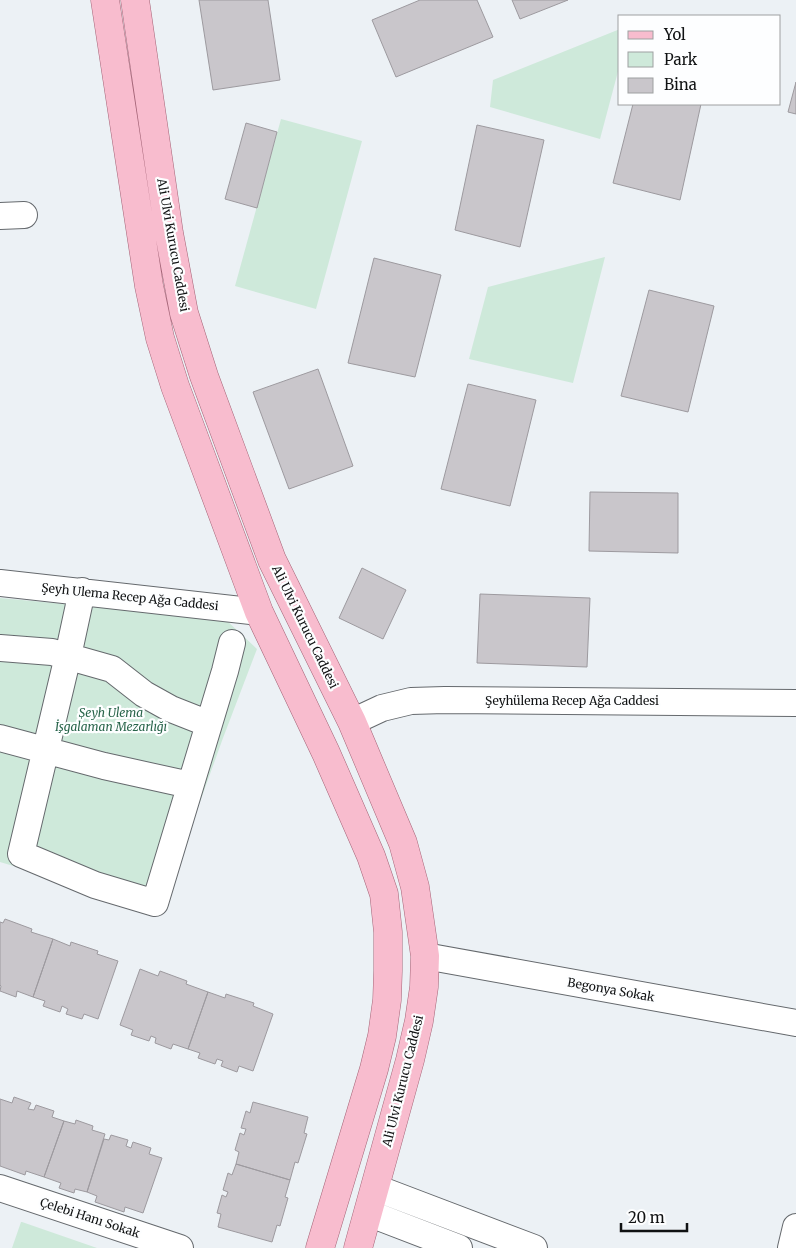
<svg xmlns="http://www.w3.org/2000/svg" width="796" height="1248" font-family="Merriweather,serif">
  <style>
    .green { fill: #cee9da }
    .building { fill: #c9c6cb; stroke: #9d9a9f }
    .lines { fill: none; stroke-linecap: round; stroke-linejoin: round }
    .minor-casing { stroke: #65696d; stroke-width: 28 }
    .major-casing { stroke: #a46477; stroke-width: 29 }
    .minor { stroke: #fff; stroke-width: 26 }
    .major { stroke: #f8bcce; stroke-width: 28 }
    .labels { text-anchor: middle; stroke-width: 4.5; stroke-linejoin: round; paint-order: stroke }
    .street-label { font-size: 12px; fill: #101213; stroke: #fdfeff }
    .park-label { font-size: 12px; font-style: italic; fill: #29654b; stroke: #fdfeff }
  </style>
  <rect width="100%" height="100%" fill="#ecf1f5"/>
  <!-- green -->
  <path class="green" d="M620 29V64L600 139 490 107 493 80Z
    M281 119 362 141 316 309 235 286Z
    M605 257 573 383 469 359 488 287Z
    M0 598 225 619 257 649 223 738 161 910 0 862Z
    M21 1222H22L97 1248H12Z"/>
  <!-- building -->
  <path class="building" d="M199 0H268L280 80 213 90Z
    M420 0H477L493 37 396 77 372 20Z
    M512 0H568L520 19Z
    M796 82V114L788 112Z
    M633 104H701L680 200 613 183Z
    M246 123 277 132 257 208 225 199Z
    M477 125 544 140 520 247 455 230Z
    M374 258 441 275 415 377 348 363Z
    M649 290 714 306 688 412 621 396Z
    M318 369 353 466 289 489 253 392Z
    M468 384 536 400 510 506 441 489Z
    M590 492 678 493V553L589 551Z
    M362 568 406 590 383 639 339 618Z
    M480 594 590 598 587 667 477 663Z
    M5 919 32 929 31 932 53 939 33 997 17 991 16 997 0 991 1 986 0 985V922L3 923Z
    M53 939 70 946 71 942 98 951 97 954 118 961 98 1019 84 1014 82 1019 66 1014 68 1009 62 1006 60 1012 43 1006 45 1001 33 997Z
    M140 969 158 976 160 971 187 981 186 984 208 992 188 1049 173 1044 171 1049 155 1043 156 1038 151 1036 149 1041 131 1035 133 1030 120 1025Z
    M208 992 225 998 226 994 254 1003 253 1006 273 1014 253 1071 239 1066 237 1072 221 1066 223 1061 217 1059 215 1064 198 1058 200 1053 188 1049Z
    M14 1097 31 1103 28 1109 34 1110 36 1105 54 1111 52 1117 64 1121 44 1177 26 1171 25 1175 0 1166V1099L12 1103Z
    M253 1102 308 1117 304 1133 307 1134 298 1163 295 1162 290 1180 236 1164 239 1152 235 1150 240 1133 244 1135 246 1129 241 1128 246 1111 250 1113Z
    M76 1120 93 1126 92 1130 105 1134 87 1192 75 1189 74 1193 59 1188 61 1183 44 1177 64 1121 75 1124Z
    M111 1135 128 1140 126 1146 131 1148 133 1142 151 1148 149 1154 162 1158 143 1213 125 1207 124 1212 95 1202 97 1196 87 1192 104 1139 109 1140Z
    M236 1164 290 1180 285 1197 288 1198 280 1226 277 1225 272 1242 218 1227 221 1214 217 1213 222 1195 226 1197 228 1192 223 1190 228 1173 232 1175Z"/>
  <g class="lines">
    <!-- minor casing -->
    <g class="minor-casing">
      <path id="minor" d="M0 216 24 215
        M0 583 259 612
        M82 591 68 656 21 854 95 885 155 903 225 671 232 643
        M0 648 52 652 112 669 144 694 171 709 209 724
        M352 722 382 708 411 701 445 700 796 703
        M0 738 104 766 190 785
        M425 956 796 1023
        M0 1188 180 1248
        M376 1188 534 1248
        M368 1213 459 1248
        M791 1248 796 1227"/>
    </g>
    <!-- major casing -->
    <g class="major-casing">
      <path id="major" d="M105 0 149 286 160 338 175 386 259 612 326 753 371 856 384 894 388 932V971L387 1000 382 1036 374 1069 320 1248
        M135 0 169 233 184 313 204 376 272 560 352 722 403 843 415 887 425 956 424 987 419 1021 410 1060 358 1248"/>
    </g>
    <!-- minor -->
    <use href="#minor" class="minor"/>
    <!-- major -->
    <use href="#major" class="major"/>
  </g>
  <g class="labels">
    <!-- street labels -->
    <g class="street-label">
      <text transform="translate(173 245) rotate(80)" y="4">Ali Ulvi Kurucu Caddesi</text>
      <text transform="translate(130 597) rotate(6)" y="4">Şeyh Ulema Recep Ağa Caddesi</text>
      <text transform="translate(305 627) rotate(64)" y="4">Ali Ulvi Kurucu Caddesi</text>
      <text x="572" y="705">Şeyhülema Recep Ağa Caddesi</text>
      <text transform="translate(611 990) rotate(10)" y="4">Begonya Sokak</text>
      <text transform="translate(403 1081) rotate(-76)" y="4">Ali Ulvi Kurucu Caddesi</text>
      <text transform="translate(90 1218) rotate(18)" y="4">Çelebi Hanı Sokak</text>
    </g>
    <!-- park labels -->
    <g class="park-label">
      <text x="111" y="717">Şeyh Ulema<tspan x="111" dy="14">İşgalaman Mezarlığı</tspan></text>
    </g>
  </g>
  <!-- legend -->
  <rect x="618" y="15" width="162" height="90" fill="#fdfeff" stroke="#9ea0a1"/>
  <rect x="628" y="31" width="25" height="8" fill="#f8bcce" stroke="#9ea0a1"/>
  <text x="664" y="40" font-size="15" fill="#101213">Yol</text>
  <rect x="628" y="52" width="25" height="15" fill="#cee9da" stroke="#9ea0a1"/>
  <text x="664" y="65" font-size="15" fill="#101213">Park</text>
  <rect x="628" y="78" width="25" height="15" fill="#c9c6cb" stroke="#9ea0a1"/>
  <text x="664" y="90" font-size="15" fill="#101213">Bina</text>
  <!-- scale -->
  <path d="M621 1223v8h66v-8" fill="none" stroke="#101213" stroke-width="2.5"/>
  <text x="628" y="1223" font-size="15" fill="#101213" stroke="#fdfeff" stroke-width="4" paint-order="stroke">20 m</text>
</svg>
